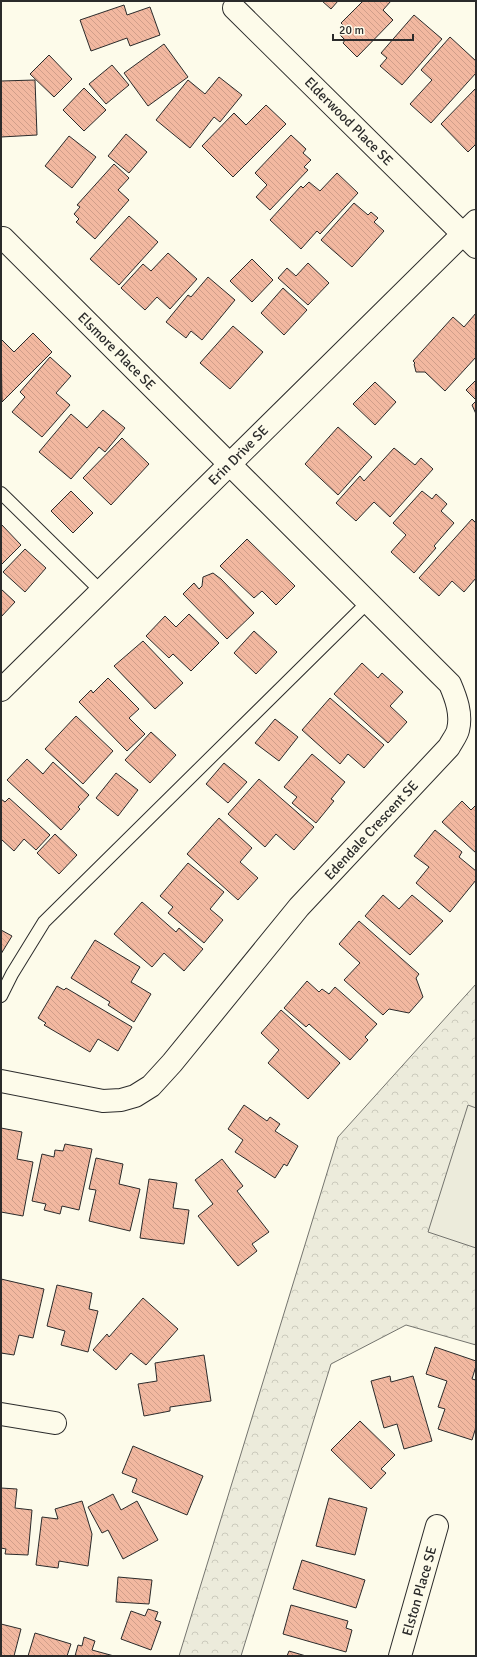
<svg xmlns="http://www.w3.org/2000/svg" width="477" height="1657" font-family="Signika,sans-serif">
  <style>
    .park { fill: url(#park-crowns); stroke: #74746e }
    .pitch { fill: #ecebdb; stroke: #74746e }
    .building { fill: url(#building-back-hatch); stroke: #2b2b2b }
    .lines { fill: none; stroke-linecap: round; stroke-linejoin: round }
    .lane-casing { stroke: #2b2b2b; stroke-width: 14 }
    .street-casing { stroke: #2b2b2b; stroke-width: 24 }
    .secondary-casing { stroke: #2b2b2b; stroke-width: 24 }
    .lane { stroke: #fdfbea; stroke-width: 12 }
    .street { stroke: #fdfbea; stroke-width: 22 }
    .secondary { stroke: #fdfbea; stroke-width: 22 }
    .labels { text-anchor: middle; stroke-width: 3; stroke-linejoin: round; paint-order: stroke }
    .street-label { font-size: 14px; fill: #2b2b2b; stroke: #fdfbea }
  </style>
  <defs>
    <pattern id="park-crowns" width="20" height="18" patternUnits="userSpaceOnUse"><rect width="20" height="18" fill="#ecebdb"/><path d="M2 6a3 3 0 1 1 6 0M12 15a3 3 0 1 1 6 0" fill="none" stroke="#cbcabc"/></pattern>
    <pattern id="building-back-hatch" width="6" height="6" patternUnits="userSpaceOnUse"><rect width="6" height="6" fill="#f2b8a0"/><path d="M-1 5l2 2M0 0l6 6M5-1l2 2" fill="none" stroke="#d09e8a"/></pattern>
  </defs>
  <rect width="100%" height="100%" fill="#fdfbea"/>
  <!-- park -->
  <path class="park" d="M476 984V1345L406 1325 331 1364 241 1656H179L338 1137Z"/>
  <!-- pitch -->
  <path class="pitch" d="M468 1105 476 1108V1248L428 1232Z"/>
  <!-- building -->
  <path class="building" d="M322 1H338L331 9Z
    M363 1H391L383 10 393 20 357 57 343 43 345 40 340 35 346 28 341 23Z
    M124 5 127 15 150 7 160 35 130 46 127 38 91 51 80 20Z
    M414 15 442 39 402 85 380 66 387 58 381 53Z
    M450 37 476 61V73L431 123 410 104 432 80 421 70Z
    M164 44 188 77 148 106 124 73Z
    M49 55 72 79 54 97 30 74Z
    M112 65 129 85 106 104 89 84Z
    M219 77 242 95 220 122 214 117 190 148 156 120 188 80 205 94Z
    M35 80 37 135 1 137V81Z
    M84 88 106 110 84 131 63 110Z
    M476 88V144L468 152 441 124Z
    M266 105 286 124 233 177 202 146 234 113 246 125Z
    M126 134 147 152 129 173 108 156Z
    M291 135 306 149 303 153 311 160 304 167 308 170 270 210 256 197 267 185 255 173Z
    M69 136 96 157 72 188 45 166Z
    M114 164 129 178 118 190 129 200 95 239 76 222 79 219 74 214 80 207 77 205Z
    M337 173 358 193 320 234 317 231 301 249 270 220 301 186 303 188 309 182 320 191Z
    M354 203 368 215 371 212 378 218 374 222 384 231 352 267 321 240Z
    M129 216 158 242 119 285 90 259Z
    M168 253 197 279 170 309 157 297 145 310 121 288 143 264 151 271Z
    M252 259 273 280 252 302 230 281Z
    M308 263 329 283 308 305 278 278 287 268 296 276Z
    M208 277 235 300 202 340 191 331 186 338 166 322 188 295 191 297Z
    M283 288 307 310 284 335 261 313Z
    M476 313V357L445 391 425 372H416L414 364 415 363 413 361 453 317 464 327Z
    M233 326 263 352 230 389 200 363Z
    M33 333 52 352 2 402 1 339 14 352Z
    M50 357 71 376 56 393 70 405 42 437 12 412 25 397 20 392Z
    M476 380V400L466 390Z
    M375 382 396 402 375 425 353 404Z
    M476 401V414L472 405Z
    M103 410 125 428 105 452 99 447 71 479 39 452 71 414 87 428Z
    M338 427 372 457 338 495 305 464Z
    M122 438 149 464 111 505 83 478Z
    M394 448 415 465 421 458 433 469 390 517 374 502 356 521 336 503 360 476 364 481Z
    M71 491 93 513 73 533 51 511Z
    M422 491 432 499 436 494 447 504 441 511 454 523 434 546 436 548 414 573 391 552 406 535 393 523Z
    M472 519 476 523V578L464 592 452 581 439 596 419 578Z
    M1 524 21 545 1 565Z
    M247 539 295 586 276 605 262 591 254 598 220 566Z
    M25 549 46 568 25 592 3 572Z
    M213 573 221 579 254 613 227 639 183 594 194 583 199 589 202 586 203 577Z
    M1 589 15 602 1 617Z
    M189 614 219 643 191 671 173 654 169 658 146 636 165 616 176 627Z
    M254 631 277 652 256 674 234 653Z
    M143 641 183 683 155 709 114 666Z
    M362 663 378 678 382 673 403 692 390 706 407 722 388 743 334 694Z
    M108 678 139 709 129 718 145 734 127 751 79 702 91 690 93 693Z
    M330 698 384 745 364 768 348 754 340 764 302 730Z
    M76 716 113 751 83 784 45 749Z
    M275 719 298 737 279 761 255 743Z
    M151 732 176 755 150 783 125 760Z
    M312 754 345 782 331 799 334 801 316 823 292 803 297 797 284 787Z
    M27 759 43 774 53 762 89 795 78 807 80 809 61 830 7 780Z
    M224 763 247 782 228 803 206 784Z
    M116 773 138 790 118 816 96 798Z
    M259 779 314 827 294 850 276 834 265 847 228 814Z
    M9 798 50 835 36 850 24 839 14 851 1 839V799L5 802Z
    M462 801 471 810 476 805V853L442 822Z
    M219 818 252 848 240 862 258 878 238 900 187 854Z
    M435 830 462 852 459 857 476 871V880L450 912 416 883 429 867 414 856Z
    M55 834 77 855 59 874 37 853Z
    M188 863 224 892 210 909 223 920 204 943 168 913 173 907 160 896Z
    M383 895 399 909 412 895 443 921 410 955 365 916Z
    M142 902 176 932 179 928 203 949 184 971 164 953 152 967 114 934Z
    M359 921 419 974 416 978 423 997 409 1013 389 1009 383 1015 344 980 360 963 339 944Z
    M1 930 12 936 1 954Z
    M95 940 140 967 131 982 151 994 134 1022 108 1005 110 1002 71 978Z
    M307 981 319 992 322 989 329 994 335 987 377 1024 365 1037 368 1040 350 1060 309 1024 306 1027 284 1008Z
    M57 986 64 990 66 988 132 1027 118 1051 98 1039 90 1052 44 1025 46 1023 38 1018Z
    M281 1010 340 1063 308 1099 268 1063 279 1050 261 1033Z
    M244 1105 267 1121 270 1117 280 1124 275 1131 298 1146 287 1166 284 1164 275 1178 235 1152 243 1140 228 1129Z
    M1 1128 22 1132 17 1159 33 1162 23 1216 1 1212Z
    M65 1144 92 1149 79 1210 62 1206 60 1214 44 1210 46 1204 32 1201 42 1154 54 1157 55 1150 63 1151Z
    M96 1158 123 1164 119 1184 140 1189 130 1231 89 1221 96 1190 89 1189Z
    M222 1159 243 1186 237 1191 269 1232 252 1244 257 1251 238 1266 198 1216 213 1204 195 1180Z
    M149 1179 177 1183 173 1208 189 1210 184 1244 140 1238Z
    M1 1279 44 1289 33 1338 19 1335 14 1355 1 1353Z
    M57 1285 92 1293 89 1309 98 1311 88 1352 61 1345 65 1331 47 1326Z
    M143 1298 178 1329 146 1365 131 1353 116 1370 93 1350 107 1334 109 1337Z
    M435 1347 476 1361V1366L472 1379 476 1380V1427L472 1440 438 1429 445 1409 438 1407 447 1381 426 1374Z
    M204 1355 211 1401 170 1407V1411L144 1416 138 1384 157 1381 155 1363Z
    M390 1376 391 1382 413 1376 432 1441 404 1449 397 1424 384 1428 371 1381Z
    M360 1421 395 1455 381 1469 386 1473 371 1489 331 1450Z
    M133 1446 203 1476 187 1515 132 1492 137 1479 122 1473Z
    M1 1488 17 1489 15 1508 32 1510 28 1555 5 1554 6 1549 1 1548Z
    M113 1494 121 1510 137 1501 158 1540 123 1559 108 1530 102 1533 88 1507Z
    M329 1498 367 1508 355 1555 316 1546Z
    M82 1501 92 1534 88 1566 59 1561 58 1568 36 1565 42 1517 58 1519 55 1509Z
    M302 1560 365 1580 356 1608 293 1589Z
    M118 1577 152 1580 149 1604 116 1602Z
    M291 1605 348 1621 346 1628 352 1630 346 1652 283 1634Z
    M148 1609 158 1612 155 1620 161 1622 151 1650 121 1639 131 1611 145 1616Z
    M1 1624 21 1629 14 1656H1Z
    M35 1633 71 1644 67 1656H28Z
    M84 1637 95 1641 92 1650 114 1656H75L78 1645 82 1646Z
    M289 1651 306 1656H287Z"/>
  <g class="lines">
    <!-- lane casing -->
    <g class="lane-casing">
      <path id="lane" d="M1 493 101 591
        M1 996 12 974 44 922 368 602"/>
    </g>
    <!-- street casing -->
    <g class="street-casing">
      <path id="street" d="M234 8 476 247
        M1 1081 103 1101 121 1100 135 1096 151 1086 172 1063 299 907 449 747C452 741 457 735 458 730 462 714 456 698 450 684L3 238
        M1 1414 55 1423
        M400 1656 437 1526"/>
    </g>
    <!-- secondary casing -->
    <g class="secondary-casing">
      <path id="secondary" d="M1 690 476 221"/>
    </g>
    <!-- lane -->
    <use href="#lane" class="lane"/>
    <!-- street -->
    <use href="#street" class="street"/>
    <!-- secondary -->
    <use href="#secondary" class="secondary"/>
  </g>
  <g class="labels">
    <!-- street labels -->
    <g class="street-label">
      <text transform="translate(349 121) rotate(45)" y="5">Elderwood Place SE</text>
      <text transform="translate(117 351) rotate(45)" y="5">Elsmore Place SE</text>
      <text transform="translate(238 455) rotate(-45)" y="5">Erin Drive SE</text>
      <text transform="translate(371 830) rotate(-47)" y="5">Edendale Crescent SE</text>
      <text transform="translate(419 1591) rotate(-74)" y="5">Elston Place SE</text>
    </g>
  </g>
  <!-- border -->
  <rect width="477" height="1657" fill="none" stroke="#2b2b2b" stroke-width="4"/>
  <!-- scale -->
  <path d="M333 34v6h80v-6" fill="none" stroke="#2b2b2b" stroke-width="2"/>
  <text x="339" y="34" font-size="12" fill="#2b2b2b" stroke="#fdfbea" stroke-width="3" paint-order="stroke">20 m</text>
</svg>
